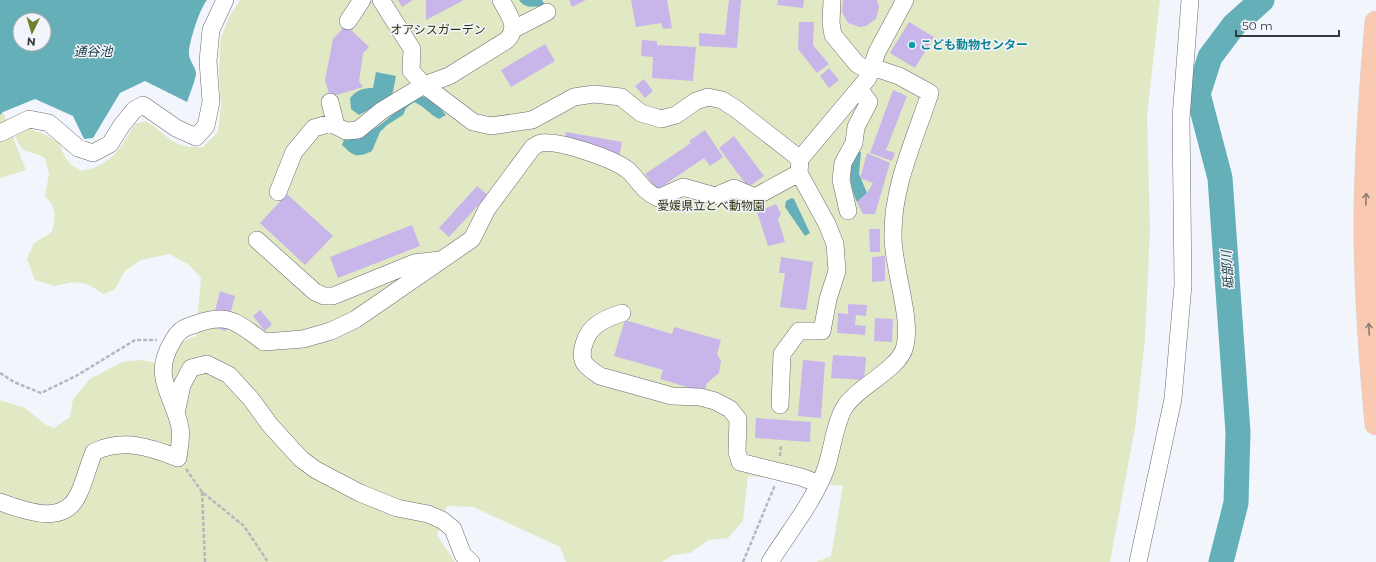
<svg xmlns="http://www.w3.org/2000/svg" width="1376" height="562" font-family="Montserrat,'Noto Sans JP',sans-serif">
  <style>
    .green { fill: #e1e9c4 }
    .water { fill: #65afb9; fill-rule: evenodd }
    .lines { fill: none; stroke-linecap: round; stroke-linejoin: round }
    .river { stroke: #65afb9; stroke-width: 25 }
    .building { fill: #c8b5e9 }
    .minor-casing { stroke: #6a6b71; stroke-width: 18 }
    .highway-casing { stroke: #d3d4d4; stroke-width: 23 }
    .path { stroke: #b5b7bc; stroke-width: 2.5; stroke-dasharray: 4 2; stroke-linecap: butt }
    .minor { stroke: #fff; stroke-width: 17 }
    .highway { stroke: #f9c9b1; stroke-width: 22 }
    .oneway { stroke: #8f7a71 }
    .culture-dot { fill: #0f9aa8; stroke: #f3f5fc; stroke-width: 1.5 }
    .labels { text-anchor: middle; stroke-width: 3; stroke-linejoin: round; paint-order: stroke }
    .park-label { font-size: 12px; fill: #2b3106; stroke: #f3f5fc }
    .culture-label { font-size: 12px; font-weight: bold; fill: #0d838f; stroke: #f3f5fc; text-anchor: start }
    .water-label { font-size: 13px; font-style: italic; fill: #173c40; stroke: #f3f5fc }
  </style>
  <rect width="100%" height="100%" fill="#f3f5fc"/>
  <!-- green -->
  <path class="green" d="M240 0H1160L1147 116 1150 230 1145 338 1135 428 1110 562H816L831 556 843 486 748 476 743 521 728 538 709 540 690 553 673 555 662 562H566L560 547 473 507 447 506 437 535 455 562H0V400L25 408 46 425 54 428 70 417 73 399 90 379 122 362 141 360 157 363 179 343 196 336 201 278 188 264 169 254 141 260 125 271 115 289 104 294 87 284 73 282 55 286 35 280 27 259 34 243 52 232C56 215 57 209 45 196L49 174 45 158C29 149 23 156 15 136L30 129 44 134 59 143 64 155 71 165 82 171C113 164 120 149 135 124L146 121C169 136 173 149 203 147L218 132 221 104 219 75 220 41 229 17Z
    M3 112 26 170 0 178V115Z"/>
  <!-- water -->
  <path class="water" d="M0 0H207C200 8 188 44 189 55 190 62 197 69 196 75 194 84 190 93 187 102L145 81 120 93 93 138 84 139 73 116 35 99 3 112 0 115ZM20 20H44V44H20Z
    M519 0H542L545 5C535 7 525 9 519 0Z
    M376 72 396 76 393 92 390 96 374 107 359 115 351 109 350 98C357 90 363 88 373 88Z
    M422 96 435 102 446 115 439 119C429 114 423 105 414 102L406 108 403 115 387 125 380 132 372 151C357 158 354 157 342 145L345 137C352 136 361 136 367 133 387 123 401 103 422 96Z
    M852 151 861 152 859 174 867 193 857 202C849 184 849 171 852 151Z
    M792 198 794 199 810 233 805 236 785 207 786 201Z"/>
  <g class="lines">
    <!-- river -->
    <path class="river" d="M1221 562 1236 503 1238 432 1220 178 1198 94 1210 57 1234 25 1262 0"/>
  </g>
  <!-- building -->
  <path class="building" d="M398 0H413L402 7Z
    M426 0H464L426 20Z
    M569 0H586L572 7Z
    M631 0H667L672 28 663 29 661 23 636 27Z
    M729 0H741L737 48 699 46V33L725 35Z
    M778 0H804L803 8 777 5Z
    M843 0H877L879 7 876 19 866 26 860 27 848 23 842 12Z
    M799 22H814L813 45 829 64 817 73 798 49Z
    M909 22 934 37 915 68 890 53Z
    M346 25 369 47 363 53 359 81 363 87 330 97 325 80 333 39Z
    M642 40 657 41V45L696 47 693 81 652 78 653 57 641 56Z
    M545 44 555 61 511 87 501 70Z
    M829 68 839 80 829 88 820 76Z
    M644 79 653 91 645 98 635 86Z
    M893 90 907 96 886 150 895 153 892 161 870 153Z
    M705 130 723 157 710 166 704 158 657 190 645 174 691 143 689 141Z
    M566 132 622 142 619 159 564 144Z
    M734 136 764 176 748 187 719 148Z
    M867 153 890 163 875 214H863L857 202 867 193 873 183 860 178Z
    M477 186 488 195 449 237 439 228Z
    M287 194 333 236 305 265 260 223Z
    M776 204 781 214 778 219 785 242 768 246 757 212Z
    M412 225 420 246 338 278 330 257Z
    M869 229H880V252H870Z
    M885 256V281L872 282V257Z
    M781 257 813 262 806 310 780 307 785 273H779Z
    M220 291 235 296 226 331 211 327Z
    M848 304 867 305 866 316 856 315 855 325 866 326 865 335 837 333 838 313 848 314Z
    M260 310 272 324 265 331 253 316Z
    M875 318 893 319 892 342 874 341Z
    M625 320 672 334 674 327 721 340 717 354 721 361 719 373 707 383 704 392 660 379 663 370 614 356Z
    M833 355 866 357 864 380 831 378Z
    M803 360 825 362 821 418 798 416Z
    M756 418 811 422 810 442 755 438Z"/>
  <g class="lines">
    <!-- minor casing -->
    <g class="minor-casing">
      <path id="minor" d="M348 21 362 0
        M514 29 547 12
        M424 85 473 122 491 126 532 120 574 97 594 94 621 97 641 113 661 119 676 115 696 101 708 97 722 100 736 109 800 159 868 78 877 52 905 0
        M424 85 449 76 507 40C520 27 508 14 501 0
        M330 102 336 126 346 131 358 130 381 111 424 85 411 71 412 49 381 0
        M0 133 29 119 49 123 78 148 93 153 110 144 122 125 134 110 143 105 176 128 196 137 206 126 211 102 208 61 211 30 225 0
        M278 192 294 152 314 128 335 122
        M848 211 841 180 843 163 854 143 856 127 869 102 859 89
        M257 240 315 292 324 296H333L414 263 440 260
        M622 313C612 316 602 320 594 327 586 334 578 354 585 364 589 369 594 372 600 376L672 396 700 397 715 401 730 409 738 419 737 452 740 462 801 477 819 484
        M780 405 782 354 799 331H822L828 299 837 271 835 244 827 224 799 173
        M176 413 182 385 191 368 207 364 229 375 251 399 270 425 301 459 316 470 360 493 397 508 428 514 442 520 453 529 463 555 471 562
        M0 502C25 511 65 527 79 493 85 480 88 466 94 452 123 438 150 447 178 458 179 448 182 437 180 427 173 395 152 377 171 344 178 331 182 328 196 324 230 312 237 323 264 342L303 339 331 331 356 319 472 239 487 209 533 147C535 146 539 143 541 143 559 140 615 159 629 171 639 181 644 192 658 198L683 187 715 196 734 188 755 197 799 173 800 159
        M770 562C788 533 812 504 825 471 832 453 835 420 846 405 860 385 900 369 905 346 912 317 893 269 893 236 892 187 915 139 930 93L899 76 881 70 864 68 857 64 833 35 831 23 832 0
        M1138 562 1173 399 1183 285 1181 118 1190 0"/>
    </g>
    <!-- highway casing -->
    <g class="highway-casing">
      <path id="highway" d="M1376 22C1370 90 1365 159 1365 227 1365 293 1370 359 1376 424"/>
    </g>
    <!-- path -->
    <path class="path" d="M0 373 14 382 41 393 76 376 135 340H157
      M780 456 781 445
      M186 469 202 492 244 526 268 562
      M202 492 205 562
      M743 562 775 485"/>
    <!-- minor -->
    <use href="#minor" class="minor"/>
    <!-- highway -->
    <use href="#highway" class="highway"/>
  </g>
  <!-- one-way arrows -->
  <defs><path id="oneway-shaft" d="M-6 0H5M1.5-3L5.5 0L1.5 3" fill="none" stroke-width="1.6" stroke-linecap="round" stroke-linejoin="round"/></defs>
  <g class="oneway">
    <use href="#oneway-shaft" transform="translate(1366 199) rotate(-88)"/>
    <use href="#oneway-shaft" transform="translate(1369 329) rotate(-92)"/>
  </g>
  <!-- markers -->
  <circle class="culture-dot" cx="912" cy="45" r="4"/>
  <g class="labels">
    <!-- park labels -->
    <g class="park-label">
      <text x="438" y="34">オアシスガーデン</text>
      <text x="711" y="210">愛媛県立とべ動物園</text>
    </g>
    <!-- culture labels -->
    <g class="culture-label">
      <text x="920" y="49">こども動物センター</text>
    </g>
    <!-- water labels -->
    <g class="water-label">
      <text x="93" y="56">通谷池</text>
      <text transform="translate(1227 270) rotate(-94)" y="5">砥部川</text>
    </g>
  </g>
  <!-- north arrow -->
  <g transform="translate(32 32) rotate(185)"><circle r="19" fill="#f3f5fc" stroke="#a9aab0"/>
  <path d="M0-3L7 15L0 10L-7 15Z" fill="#727f2d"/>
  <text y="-6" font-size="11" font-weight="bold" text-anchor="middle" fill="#393a3d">N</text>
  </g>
  <!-- scale -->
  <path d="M1236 30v6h103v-6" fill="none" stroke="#393a3d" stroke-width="2"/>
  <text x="1242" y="30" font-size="12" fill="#393a3d" stroke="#f3f5fc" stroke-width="3" paint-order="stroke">50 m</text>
</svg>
